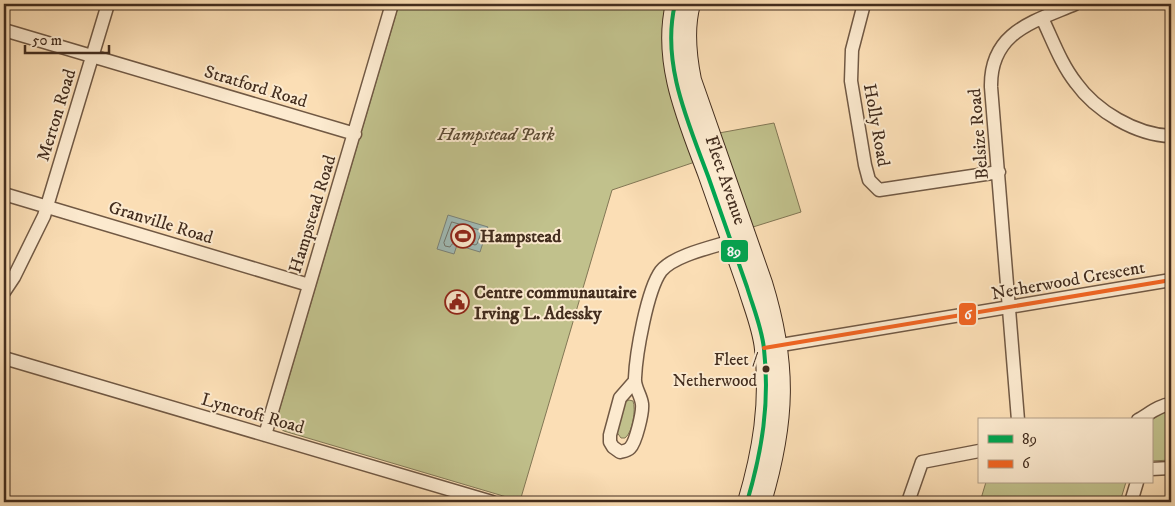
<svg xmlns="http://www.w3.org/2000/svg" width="1175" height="506" font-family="'IM FELL DW Pica',serif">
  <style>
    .green { fill: #c1c18c; stroke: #827755 }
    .water { fill: #a0bbb6; stroke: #7b8279 }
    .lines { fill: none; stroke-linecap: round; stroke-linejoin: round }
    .shore { stroke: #72746a; stroke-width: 1 }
    .minor-casing { stroke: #715944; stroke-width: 15 }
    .secondary-casing { stroke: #432d1e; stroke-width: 20 }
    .minor { stroke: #fceacf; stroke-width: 12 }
    .secondary { stroke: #fceacf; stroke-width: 18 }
    .bus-1-casing { stroke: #fceacf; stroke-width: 8 }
    .bus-2-casing { stroke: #fceacf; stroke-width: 8 }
    .bus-1 { stroke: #00a651; stroke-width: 4 }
    .bus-2 { stroke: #f26522; stroke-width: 4 }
    .bus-dot { fill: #432d1e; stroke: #fceacf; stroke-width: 2 }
    .labels { text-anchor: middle; stroke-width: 4; stroke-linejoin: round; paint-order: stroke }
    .bus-label { font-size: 17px; fill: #432d1e; stroke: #fceacf; text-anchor: end }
    .street-label { font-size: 18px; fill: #432d1e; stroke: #fceacf }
    .park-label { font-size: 18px; font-style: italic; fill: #5c4b34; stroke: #fceacf }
    .poi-label { font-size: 18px; font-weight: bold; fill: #432d1e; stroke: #fceacf; text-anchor: start }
    .line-badge { stroke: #fceacf; stroke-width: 2 }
    .badge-label { font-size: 14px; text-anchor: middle; font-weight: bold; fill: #fff }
  </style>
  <rect width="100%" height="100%" fill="#fbdeb5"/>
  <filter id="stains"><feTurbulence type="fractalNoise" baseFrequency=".004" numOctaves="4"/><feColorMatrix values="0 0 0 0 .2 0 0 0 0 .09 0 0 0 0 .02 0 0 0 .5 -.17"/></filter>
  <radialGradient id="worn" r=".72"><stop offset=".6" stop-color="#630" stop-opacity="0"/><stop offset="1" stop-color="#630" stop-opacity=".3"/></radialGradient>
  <!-- green -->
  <path class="green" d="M399 4H666L664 20 695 162 612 190 520 501 284 431 281 429 279 419 277 418Z
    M774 123 801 212 753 227 719 133Z
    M629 400 633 401C636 409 633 432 625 438H621L616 431 625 402Z
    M1171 410V460L1151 461V420L1164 412Z
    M986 482H1126L1120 502H980Z"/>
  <!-- water -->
  <path class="water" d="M448 215 488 227 480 252 457 245 454 254 437 249Z"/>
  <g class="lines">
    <!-- shore -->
    <path class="shore" d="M452 222 480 230 481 233 477 244 475 245C465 242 456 237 450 247L445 246 444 243Z"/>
    <!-- minor casing -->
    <g class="minor-casing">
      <path id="minor" d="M864 4 852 50 851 81 865 165 869 180 879 190 999 172
        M1042 18C1053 41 1061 64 1076 83 1096 111 1136 135 1171 136
        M4 30 355 134
        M4 194 309 285
        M4 292 14 277 44 216 108 4
        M769 347 1171 280
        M4 358 492 502
        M634 382 620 398 610 435V442L613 447 620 452C624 451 627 451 630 448 636 442 643 412 642 404 641 395 634 387 635 378 636 354 647 290 661 271 675 254 718 246 738 239
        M1018 420 991 87C990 32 1033 22 1075 4
        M1138 420C1149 414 1159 405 1171 404
        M265 435 392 4
        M1151 469 1171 468
        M908 502 922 462 979 451
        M1131 502 1137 482"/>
    </g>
    <!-- secondary casing -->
    <g class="secondary-casing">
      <path id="secondary" d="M675 4C661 63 688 122 708 176 721 213 734 250 747 287 753 307 762 328 764 349 770 403 762 451 747 502
        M691 4C684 29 687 55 692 80L763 283C788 364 786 421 762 502"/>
    </g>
    <!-- minor -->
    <use href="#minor" class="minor"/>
    <!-- secondary -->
    <use href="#secondary" class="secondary"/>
    <!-- bus-1 casing -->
    <g class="bus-1-casing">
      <path id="bus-1" d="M675 4C661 63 688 122 708 176 721 213 734 250 747 287 753 307 762 328 764 349 770 403 762 451 747 502"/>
    </g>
    <!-- bus-2 casing -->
    <g class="bus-2-casing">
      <path id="bus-2" d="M764 348 1171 280"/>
    </g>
    <!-- bus-1 -->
    <use href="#bus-1" class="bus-1"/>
    <!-- bus-2 -->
    <use href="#bus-2" class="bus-2"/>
  </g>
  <!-- icons -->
  <defs>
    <g id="stadium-ring" transform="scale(1.25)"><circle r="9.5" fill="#fceacf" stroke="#8f2418" stroke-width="1.5"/><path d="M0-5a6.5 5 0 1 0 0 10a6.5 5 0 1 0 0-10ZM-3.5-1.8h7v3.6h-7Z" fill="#8f2418"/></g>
    <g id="civic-ring" transform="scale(1.25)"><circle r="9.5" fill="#fceacf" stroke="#8f2418" stroke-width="1.5"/><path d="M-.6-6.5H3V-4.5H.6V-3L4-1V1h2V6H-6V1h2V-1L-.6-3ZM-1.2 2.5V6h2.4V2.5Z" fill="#8f2418"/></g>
  </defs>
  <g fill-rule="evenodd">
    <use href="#stadium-ring" x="463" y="236"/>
    <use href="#civic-ring" x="457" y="302"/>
  </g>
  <!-- markers -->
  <circle class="bus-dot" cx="766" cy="369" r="4.5"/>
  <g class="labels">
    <!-- bus labels -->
    <g class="bus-label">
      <text x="757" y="365">Fleet /<tspan x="757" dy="21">Netherwood</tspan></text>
    </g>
    <!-- street labels -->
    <g class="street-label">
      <text transform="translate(256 86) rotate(17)" y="6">Stratford Road</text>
      <text transform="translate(56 115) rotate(-73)" y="6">Merton Road</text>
      <text transform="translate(877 125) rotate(80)" y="6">Holly Road</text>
      <text transform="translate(978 134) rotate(-95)" y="6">Belsize Road</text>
      <text transform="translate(726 180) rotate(71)" y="6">Fleet Avenue</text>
      <text transform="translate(312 214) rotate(-73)" y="6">Hampstead Road</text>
      <text transform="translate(161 222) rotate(17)" y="6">Granville Road</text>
      <text transform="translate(1068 280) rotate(-10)" y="6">Netherwood Crescent</text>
      <text transform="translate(253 413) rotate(16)" y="6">Lyncroft Road</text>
    </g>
    <!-- park labels -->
    <g class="park-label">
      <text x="496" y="140">Hampstead Park</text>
    </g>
    <!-- poi labels -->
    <g class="poi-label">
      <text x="480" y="242">Hampstead</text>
      <text x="474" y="298">Centre communautaire<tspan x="474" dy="21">Irving L. Adessky</tspan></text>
    </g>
  </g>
  <g class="line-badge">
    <rect x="720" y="239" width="29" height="24" rx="5" fill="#00a651"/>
    <rect x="958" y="302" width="19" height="24" rx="5" fill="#f26522"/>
  </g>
  <g class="badge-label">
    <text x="734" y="256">89</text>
    <text x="968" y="319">6</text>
  </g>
  <!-- margin -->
  <rect width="1175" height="506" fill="none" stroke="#fbdeb5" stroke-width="20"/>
  <rect x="5" y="5" width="1165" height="496" fill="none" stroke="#432d1e" stroke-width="2.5"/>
  <rect x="10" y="10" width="1155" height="486" fill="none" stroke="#432d1e"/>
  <!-- legend -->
  <rect x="978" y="418" width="175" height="65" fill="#fceacf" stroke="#b29e88"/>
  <rect x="988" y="435" width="25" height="8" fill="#00a651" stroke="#b29e88"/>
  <text x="1022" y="444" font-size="15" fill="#432d1e">89</text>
  <rect x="988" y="460" width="25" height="8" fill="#f26522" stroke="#b29e88"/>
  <text x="1022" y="468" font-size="15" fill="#432d1e">6</text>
  <!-- scale -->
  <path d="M25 45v8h84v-8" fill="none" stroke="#432d1e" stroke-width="2.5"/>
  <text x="32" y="45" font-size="15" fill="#432d1e" stroke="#fceacf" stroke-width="4" paint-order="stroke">50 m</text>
  <rect width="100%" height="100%" filter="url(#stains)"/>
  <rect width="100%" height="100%" fill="url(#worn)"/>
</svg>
